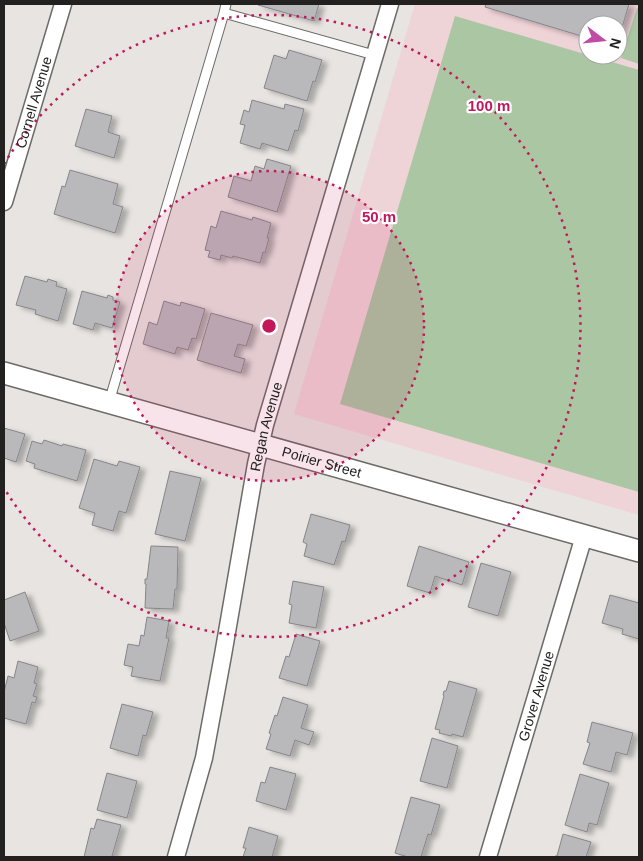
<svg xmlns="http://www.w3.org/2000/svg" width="643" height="861" font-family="Helvetica,sans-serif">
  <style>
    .commercial { fill: #eed3d7; fill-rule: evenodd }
    .green { fill: #abc6a3 }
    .building { fill: #b9b9bc; stroke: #86868a; filter: url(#shadow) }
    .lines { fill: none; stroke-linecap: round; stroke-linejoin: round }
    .service-casing { stroke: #6d6b68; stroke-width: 11 }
    .minor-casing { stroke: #6d6b68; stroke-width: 19 }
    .tertiary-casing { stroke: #6d6b68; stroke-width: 24 }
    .service { stroke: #fff; stroke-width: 9 }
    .minor { stroke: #fff; stroke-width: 16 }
    .tertiary { stroke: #fff; stroke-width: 21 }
    .ring { fill: none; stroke: #c2185b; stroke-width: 2.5; stroke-dasharray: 2.5 5 }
    .labels { text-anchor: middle; stroke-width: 4.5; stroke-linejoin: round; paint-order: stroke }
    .street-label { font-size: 14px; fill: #222120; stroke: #fff }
    .centre { fill: #c2185b; stroke: #fff; stroke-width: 2.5 }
    .ring-label { font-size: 15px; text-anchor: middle; font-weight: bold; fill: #c2185b; stroke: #fff; stroke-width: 4.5; stroke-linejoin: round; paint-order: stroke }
  </style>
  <defs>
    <filter id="shadow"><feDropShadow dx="5.5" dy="3" stdDeviation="2.5" flood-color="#0004"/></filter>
  </defs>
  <rect width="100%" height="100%" fill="#e7e4e1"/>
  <!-- commercial -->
  <path class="commercial" d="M415 4H639V515L294 414ZM588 25H618V55H588Z"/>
  <!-- green -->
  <path class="green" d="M637 8 639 9V64L621 58Z
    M455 16 639 70V492L340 404Z"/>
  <!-- building -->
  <path class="building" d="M258 4H319L314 21 258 5Z
    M486 4H629L618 41V25H588V38L485 7Z
    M289 50 322 60 315 82 313 81 307 101 264 88 274 55 286 59Z
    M252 100 284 109 285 104 304 109 298 131 295 130 288 151 262 143 260 149 240 143 245 125 240 124 244 110 249 112Z
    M86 109 112 116 108 132 120 136 114 158 75 146Z
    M267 159 291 166 277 212 228 197 234 176 251 181 255 166 264 169Z
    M70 170 118 184 113 204 123 207 115 233 54 214 62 186 65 187Z
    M221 211 252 220 253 217 271 223 267 238H269L265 253 263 252 260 263 233 256 232 258 221 255 220 260 208 257 210 251 205 250 211 226 216 228Z
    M25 276 47 282 48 279 57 282 56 286 67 289 58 321 35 314 36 310 16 305Z
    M82 291 107 298 108 295 113 297V300L120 302 112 328 95 323 93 330 73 324Z
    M164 301 180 306 181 302 205 309 196 339 192 338 188 350 177 347 175 354 143 344 149 322 157 325Z
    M211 313 253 325 246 346 238 344 234 356 245 359 241 373 197 360Z
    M4 428 25 434 16 462 4 458Z
    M44 440 62 446 63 444 86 450 77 481 34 468 35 464 26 461 32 441 42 444Z
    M94 459 117 466 119 461 140 467 126 513 119 511 113 531 92 525 95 513 79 508Z
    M170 471 201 478 185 541 155 534Z
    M311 514 350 525 345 542 342 541 334 565 304 556 307 544 303 542Z
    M151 546 178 547 177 589H175L173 609 145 608 146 584H145V579H147Z
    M419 546 469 562 462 585 435 576 430 593 407 586Z
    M481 563 511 572 498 616 468 607Z
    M293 581 324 587 316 628 289 623 292 605 289 604Z
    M25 592 39 631 10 641 4 623V600Z
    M610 595 639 603V639L622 634 623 629 602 623Z
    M147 617 169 621 166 638H169L160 681 131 676 133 667 124 665 128 644 139 646 141 635 144 636Z
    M296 634 320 641 307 686 279 678 286 656 289 657Z
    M18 661 38 667 34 683 37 684 33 696 37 697 35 703 32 702 26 724 4 718V692L8 676 14 678Z
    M449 681 477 689 463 737 452 734 451 736 439 733 440 730 435 729 444 696 443 695 444 691H446Z
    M283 697 308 705 301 728 314 732 309 745 295 740 290 756 266 749 271 734 269 733 275 715 277 716Z
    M122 704 153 712 146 736 143 735 138 756 110 748Z
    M592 722 633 733 627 755 616 752 611 772 583 764 590 743 587 742Z
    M432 738 458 746 447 788 420 781Z
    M270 767 296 774 286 810 256 801 261 782 265 783Z
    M107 773 137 781 127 818 97 810Z
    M580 774 609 783 597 825 589 823 587 832 565 825Z
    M411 797 440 805 431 835 428 834 421 857H408L395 853Z
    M97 819 121 825 112 856 115 857H84L91 828 94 829Z
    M249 827 278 836 272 857H243L246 848H243Z
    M563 834 591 842 586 857H554L555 856H557Z"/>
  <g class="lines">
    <!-- service casing -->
    <g class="service-casing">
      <path id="service" d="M226 4 224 13 374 55
        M109 402 224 13"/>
    </g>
    <!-- minor casing -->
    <g class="minor-casing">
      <g id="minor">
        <path id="s1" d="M4 202 63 4"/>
        <path id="s2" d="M176 857 204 758 223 655 256 464 265 425 390 4"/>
        <path id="s3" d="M488 857 584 536"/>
      </g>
    </g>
    <!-- tertiary casing -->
    <g class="tertiary-casing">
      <g id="tertiary">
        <path id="s4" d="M4 373 639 551"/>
      </g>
    </g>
    <!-- service -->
    <use href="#service" class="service"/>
    <!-- minor -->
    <use href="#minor" class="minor"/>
    <!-- tertiary -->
    <use href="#tertiary" class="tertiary"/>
  </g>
  <!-- distance rings -->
  <circle cx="269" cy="326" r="155" fill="#c2185b" fill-opacity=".12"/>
  <g class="ring">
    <circle cx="269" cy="326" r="155"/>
    <path d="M4 164A311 311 0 1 1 4 488"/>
  </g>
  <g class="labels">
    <!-- street labels -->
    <g class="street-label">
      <text dy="5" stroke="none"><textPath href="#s1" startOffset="104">Cornell Avenue</textPath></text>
      <text dy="5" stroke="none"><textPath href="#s2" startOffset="440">Regan Avenue</textPath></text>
      <text dy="5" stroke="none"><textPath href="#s4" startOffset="330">Poirier Street</textPath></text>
      <text dy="5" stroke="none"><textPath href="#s3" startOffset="168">Grover Avenue</textPath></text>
    </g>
  </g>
  <circle cx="269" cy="326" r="8" class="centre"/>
  <g class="ring-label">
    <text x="489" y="111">100 m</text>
    <text x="379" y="222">50 m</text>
  </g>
  <!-- border -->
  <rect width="643" height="861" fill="none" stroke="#222120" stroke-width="10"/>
  <!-- north arrow -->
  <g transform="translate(603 40) rotate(106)"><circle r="24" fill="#ffffff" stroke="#a7a6a6"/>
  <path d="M0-4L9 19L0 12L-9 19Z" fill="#bf4ba4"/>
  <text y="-8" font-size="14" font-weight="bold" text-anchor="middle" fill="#222120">N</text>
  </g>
</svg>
